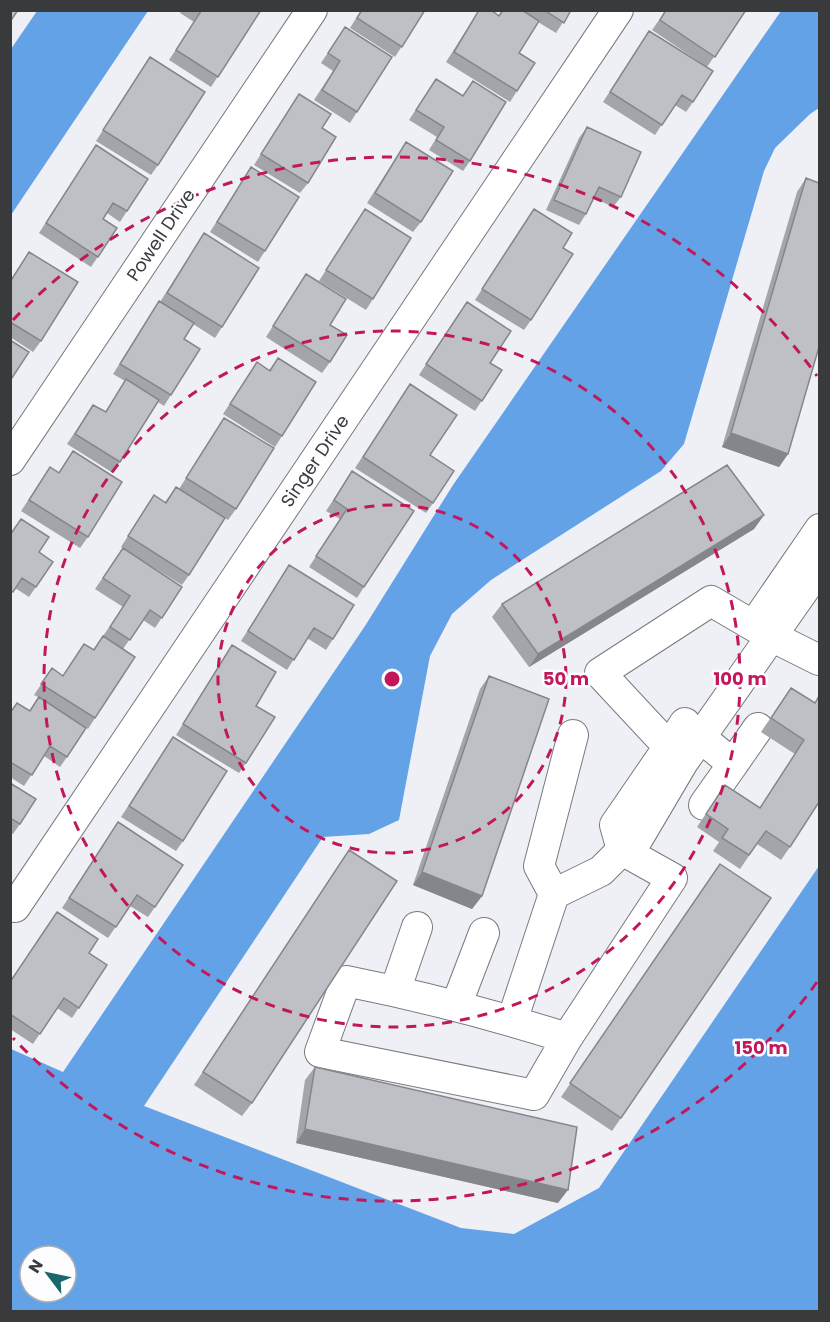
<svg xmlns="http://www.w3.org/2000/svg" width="830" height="1322" font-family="Poppins,sans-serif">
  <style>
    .water { fill: #64a2e7; fill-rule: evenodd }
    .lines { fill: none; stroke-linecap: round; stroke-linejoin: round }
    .minor-casing { stroke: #787a7f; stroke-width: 32 }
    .minor { stroke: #fff; stroke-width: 30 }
    .wall { fill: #a3a5aa }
    .shaded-wall { fill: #85868b }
    .building { fill: #bec0c6; stroke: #85868b; stroke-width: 1.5 }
    .ring { fill: none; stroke: #c2185b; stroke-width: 3; stroke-dasharray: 10 8 }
    .labels { text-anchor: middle; stroke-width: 5; stroke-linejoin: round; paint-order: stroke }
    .street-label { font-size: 18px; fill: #393a3c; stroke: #fdfdff }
    .centre { fill: #c2185b; stroke: #fdfdff; stroke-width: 3 }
    .ring-label { font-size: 18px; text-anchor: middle; font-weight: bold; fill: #c2185b; stroke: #fdfdff; stroke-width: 5; stroke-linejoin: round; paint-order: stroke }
  </style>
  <rect width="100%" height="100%" fill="#eef0f6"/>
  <!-- water -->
  <path class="water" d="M37 11H148L11 215V49Z
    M781 11H819V108L810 114 775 148 764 171 684 444 661 471 491 580 452 614 430 656 399 820 369 834 323 837 144 1106 461 1228 514 1234 599 1188 819 866V1311H11V1049L63 1072 365 626 453 485ZM30 1256H66V1292H30Z"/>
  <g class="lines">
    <!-- minor casing -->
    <g class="minor-casing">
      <path id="minor" d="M10 460 312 10
        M754 625 820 529
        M684 724 733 764 704 805
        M681 760 600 673 711 601 771 636 819 660 820 658
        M733 764 758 728
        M622 850 615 825 685 723
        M554 894 601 871 622 850 637 840 683 762 820 567
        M10 905 15 907 618 10
        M395 991 417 927
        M456 1006 484 933
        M512 1021 554 894 539 866 573 735
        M567 1038C494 1015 421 996 346 981L320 1052 534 1095 567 1038 672 878 622 850"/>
    </g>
    <!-- minor -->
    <use href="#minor" class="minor"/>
  </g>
  <!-- wall -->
  <path class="wall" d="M182 10H261L211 87 169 60 194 22 180 13Z
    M361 10H425L395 57 350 28Z
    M479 10 499 15 502 10H571L556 33 538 22 519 53 517 91 510 102 446 62Z
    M666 10H746L707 67 652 30Z
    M345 27 357 112 350 123 314 100 333 71 321 63Z
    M649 31 693 102 686 112 675 105 655 135 603 102Z
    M150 57 158 165 151 175 96 141Z
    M436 79 463 96 473 81 470 161 463 171 429 150 437 137 409 120Z
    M299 94 322 128 308 183 300 193 254 165Z
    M587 127 621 197 613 207 594 198 586 214 579 225 546 210 579 138Z
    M406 142 421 222 413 232 367 203Z
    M96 145 127 211 120 222 107 213 103 219 117 228 91 267 39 233Z
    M251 167 265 251 258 262 210 232Z
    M806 178 788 454 779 467 722 447 797 192Z
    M365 209 373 299 366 310 319 281Z
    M534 209 563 248 531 320 524 330 475 300Z
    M204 233 222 327 215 338 193 324 184 339 171 395 164 406 158 402 113 473 67 444 93 405 105 412 125 381 113 374 152 312 159 301 160 302Z
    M29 252 41 341 33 352 10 337V281Z
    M306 274 330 325V362L322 373 266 337Z
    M459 313 490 363 502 370 475 411 419 375Z
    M278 358 282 436 275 447 223 414 257 362 269 370Z
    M403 395 430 455 433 503 426 513 355 468Z
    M224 418 236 509 228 520 179 489Z
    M73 451 88 537 80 548 21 511 50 467 59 472Z
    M352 471 364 587 357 598 309 567 340 519 326 511Z
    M176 487 189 575 182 585 129 552 182 587 155 628 143 620 123 649 95 718 88 729 64 714 67 757 60 767 44 756 24 786 10 777V712L17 703 29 711 38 697 34 695 52 668 63 676 84 644 93 650 103 636 123 607 95 589 123 548 121 547 154 495 165 502Z
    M764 515 754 529 529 667 492 617 502 604Z
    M10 534 53 562 29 597 15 588 10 595Z
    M289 565 333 639 326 650 307 638 287 670 241 641Z
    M232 645 256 706 246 763 239 773 176 735Z
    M489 676 482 896 472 909 413 885 480 689Z
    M791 688 815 703 790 847 781 860 757 844 740 869 713 851 719 842 697 827 725 785 760 808 795 754 761 732Z
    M173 737 183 841 176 851 121 817Z
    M10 783 20 824 13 834 10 833Z
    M111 833 155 907 148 917 130 906 108 938 62 908Z
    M349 850 252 1103 242 1116 194 1085Z
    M720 864 621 1118 612 1131 561 1097Z
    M89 953 107 965 72 1018 57 1008 33 1044 10 1029V981Z
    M315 1067 558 1203 296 1143 305 1080Z"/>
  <!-- shaded-wall -->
  <path class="shaded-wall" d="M731 433 788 454 779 467 722 447Z
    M764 515 754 529 529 667 538 654Z
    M422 872 482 896 472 909 413 885Z
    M305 1129 568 1190 558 1203 296 1143Z"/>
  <!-- building -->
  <path class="building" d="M10 10H18L10 22Z
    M199 10H261L218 77 176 50 201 11Z
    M362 10H425L402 47 357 18Z
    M479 10H491L499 16 503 10H522L539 21 519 53 535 63 517 91 454 52Z
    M544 10H571L564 23Z
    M666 10H746L715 57 660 20Z
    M345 27 392 57 357 112 322 90 340 61 328 53Z
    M649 31 713 71 693 102 682 95 662 125 610 92Z
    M150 57 205 92 158 165 103 130Z
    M436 79 463 96 473 81 506 102 470 161 436 140 444 127 416 110Z
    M299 94 331 114 322 128 336 137 308 183 261 154Z
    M587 127 641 152 621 197 599 187 586 214 554 200Z
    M406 142 453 171 421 222 375 193Z
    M96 145 148 179 127 211 113 203 103 219 117 228 98 257 46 223Z
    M251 167 299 197 265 251 217 222Z
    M806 178 819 183V347L788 454 731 433Z
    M365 209 411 238 373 299 326 270Z
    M534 209 572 233 563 248 573 254 531 320 482 289Z
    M204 233 259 268 222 327 167 293Z
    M29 252 78 282 41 341 10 322V282Z
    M306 274 346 299 330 325 347 335 330 362 273 326Z
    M159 301 194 323 184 339 200 349 171 395 120 364Z
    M467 302 511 331 490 363 502 370 482 401 426 364Z
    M10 340 29 352 10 381Z
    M278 358 316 382 282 436 230 404 257 362 270 371Z
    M126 379 159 400 120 462 75 434 93 405 106 412Z
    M410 384 457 415 430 455 454 471 433 503 363 457Z
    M224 418 274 448 236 509 186 478Z
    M73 451 122 482 88 537 29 500 50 467 59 473Z
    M727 465 764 515 538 654 502 604Z
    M352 471 414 511 364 587 316 556 347 509 334 500Z
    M176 487 225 518 189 575 128 536 154 495 166 503Z
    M21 519 49 537 39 552 53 562 36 587 22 578 13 592 10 590V535Z
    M123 548 182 587 162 618 150 610 130 640 110 627 130 596 103 578Z
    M289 565 354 605 333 639 314 628 294 660 248 631Z
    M103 636 135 657 95 718 41 684 52 668 63 676 84 644 94 650Z
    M232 645 276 672 256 706 275 717 246 763 183 724Z
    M489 676 549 699 482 896 422 872Z
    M791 688 815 703 819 696V802L790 847 766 831 749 855 722 838 728 829 706 814 725 785 760 808 804 740 771 718Z
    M39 697 86 728 67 757 50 746 32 775 10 762 11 739H10V713L17 703 30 711Z
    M173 737 227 771 183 841 129 806Z
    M10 783 36 799 20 824 10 818Z
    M118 822 183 865 155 907 137 895 116 927 69 898Z
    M349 850 397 881 252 1103 203 1072Z
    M720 864 771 898 621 1118 570 1083Z
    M57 912 98 939 89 953 107 965 79 1008 64 998 40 1034 10 1014V982Z
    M315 1067 577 1127 568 1190 305 1129Z"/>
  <!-- distance rings -->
  <g class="ring">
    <circle cx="392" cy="679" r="174"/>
    <circle cx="392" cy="679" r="348"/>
    <path d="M817 982A522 522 0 0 1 13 1038M13 320A522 522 0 0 1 817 376"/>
  </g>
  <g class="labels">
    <!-- street labels -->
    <g class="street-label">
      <text transform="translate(161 235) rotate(-56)" y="6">Powell Drive</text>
      <text transform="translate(315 461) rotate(-56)" y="6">Singer Drive</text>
    </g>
  </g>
  <circle cx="392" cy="679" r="9" class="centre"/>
  <g class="ring-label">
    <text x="566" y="685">50 m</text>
    <text x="740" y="685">100 m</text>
    <text x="761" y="1054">150 m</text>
  </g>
  <!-- border -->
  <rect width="830" height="1322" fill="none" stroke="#393a3c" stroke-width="24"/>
  <!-- north arrow -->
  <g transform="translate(48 1274) rotate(302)"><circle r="28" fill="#fdfdff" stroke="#afafb1" stroke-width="1.5"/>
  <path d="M0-4.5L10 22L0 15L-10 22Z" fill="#19666d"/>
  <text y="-9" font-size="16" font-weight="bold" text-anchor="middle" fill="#393a3c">N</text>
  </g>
</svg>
